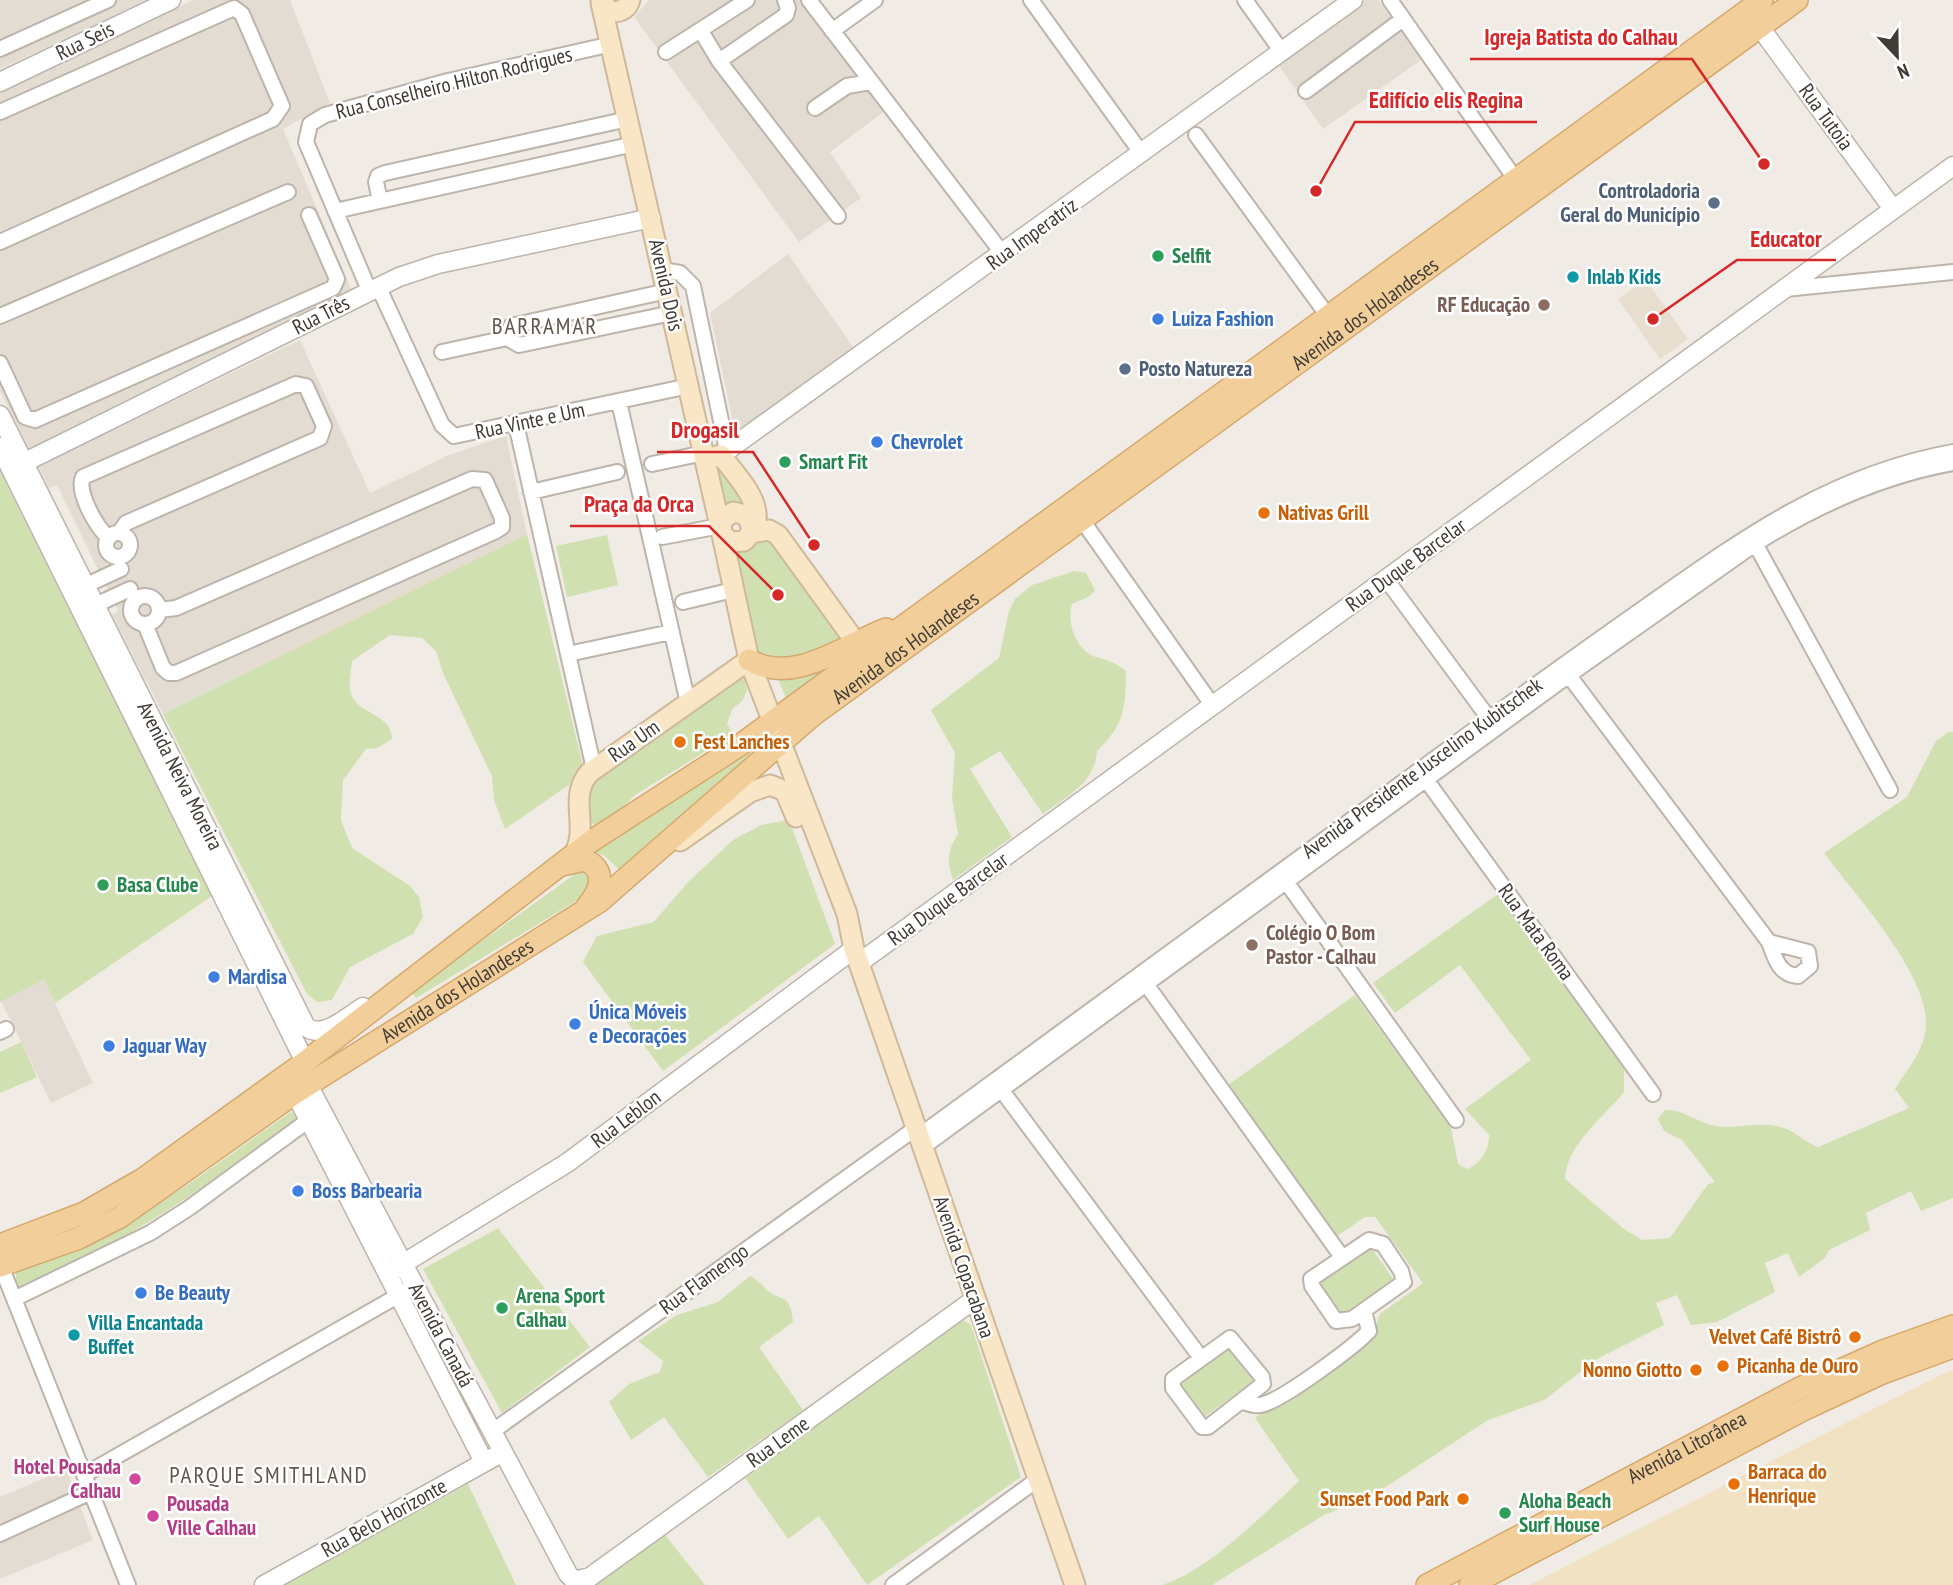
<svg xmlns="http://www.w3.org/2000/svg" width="1953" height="1585" font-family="'PT Sans Narrow',sans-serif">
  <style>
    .residential { fill: #e3dcd3 }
    .education { fill: #e7decf }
    .green { fill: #d0e0b1 }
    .sand { fill: #f1e2c3 }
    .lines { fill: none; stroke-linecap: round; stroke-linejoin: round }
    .minor-casing { stroke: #bdb4ab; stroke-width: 18 }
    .tertiary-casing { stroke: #bdb4ab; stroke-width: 21 }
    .secondary-casing { stroke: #ceba9b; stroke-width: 23 }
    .primary-casing { stroke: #d5a96d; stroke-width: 24 }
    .minor { stroke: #fff; stroke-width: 14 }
    .tertiary { stroke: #fff; stroke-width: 18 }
    .secondary { stroke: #f8e6c6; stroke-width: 19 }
    .primary { stroke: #f2cf9a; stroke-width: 21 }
    .service-dot { fill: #5c6f8a; stroke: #fff; stroke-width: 2.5 }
    .leisure-dot { fill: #2e9e5b; stroke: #fff; stroke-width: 2.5 }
    .culture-dot { fill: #0f9aa8; stroke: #fff; stroke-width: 2.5 }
    .education-dot { fill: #8d6e63; stroke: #fff; stroke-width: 2.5 }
    .shop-dot { fill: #3f7fe0; stroke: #fff; stroke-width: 2.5 }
    .food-dot { fill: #e8710a; stroke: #fff; stroke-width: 2.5 }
    .hotel-dot { fill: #d1479c; stroke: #fff; stroke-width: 2.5 }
    .labels { text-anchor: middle; stroke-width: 5; stroke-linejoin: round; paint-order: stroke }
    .street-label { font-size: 21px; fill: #413b35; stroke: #fff }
    .service-label { font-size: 21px; font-weight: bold; fill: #4e5e75; stroke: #fff; text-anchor: end }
    .leisure-label { font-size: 21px; font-weight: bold; fill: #27864d; stroke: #fff; text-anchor: start }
    .culture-label { font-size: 21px; font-weight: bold; fill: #0d838f; stroke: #fff; text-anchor: start }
    .education-label { font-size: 21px; font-weight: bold; fill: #785e54; stroke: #fff; text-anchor: end }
    .shop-label { font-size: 21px; font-weight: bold; fill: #366cbe; stroke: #fff; text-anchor: start }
    .food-label { font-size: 21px; font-weight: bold; fill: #c56008; stroke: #fff; text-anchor: start }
    .hotel-label { font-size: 21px; font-weight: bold; fill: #b23c85; stroke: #fff; text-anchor: end }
    .neighbourhood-label { font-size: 23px; letter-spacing: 2px; fill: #62574d; stroke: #fff }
    .leader { fill: none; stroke: #d62828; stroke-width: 2.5 }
    .callout-dot { fill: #d62828; stroke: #fff; stroke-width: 2.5 }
    .callout-label { font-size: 23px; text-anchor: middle; font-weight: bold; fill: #d62828; stroke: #fff; stroke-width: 5; stroke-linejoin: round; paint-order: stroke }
  </style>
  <rect width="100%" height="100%" fill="#f0ebe4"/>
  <!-- residential -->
  <path class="residential" d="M0 0H148L0 69Z
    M193 0H290L330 103 283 129 352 291 29 449 0 391V92Z
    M649 0H802L886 110 830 152 861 198 799 242 634 17Z
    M1365 0H1378L1421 60 1323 129 1277 63Z
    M788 254 853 347 735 432 710 313Z
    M300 340 370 493 449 455 506 436 527 534 163 714 112 615 118 611 57 485 49 488 38 466Z
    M44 980 93 1083 51 1103 1 1001Z
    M66 1469 93 1540 0 1579V1497Z"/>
  <!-- education -->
  <path class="education" d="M1646 280 1688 339 1660 359 1618 299Z"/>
  <!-- green -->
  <path class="green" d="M720 467 744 501 728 510H725L716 471Z
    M0 471 212 896 55 1003 44 980 0 1002Z
    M527 534 583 766 570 784 505 829 494 800 492 776 443 673 436 651 422 638 390 635 352 661C351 670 349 681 350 690 354 715 392 712 392 739L377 748 366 749 343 780 341 820 352 848 410 886 419 897 423 917 413 934 350 967 332 1000 317 1002 307 994 163 714Z
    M768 534 841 636C809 657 796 661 759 655L754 648 735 550Z
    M607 535 618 585 567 597 556 546Z
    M1074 571 1086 573 1095 590 1090 596 1072 604C1066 621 1076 651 1096 657 1109 661 1115 662 1126 671 1125 709 1125 724 1097 751 1095 783 1067 796 1043 814L1000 751 970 769 1012 837 953 880C947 862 947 851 958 834L952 797 955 753 931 710 999 658 1009 611 1015 599 1032 585Z
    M842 660 787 700 776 674Z
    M738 676 745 679 747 691 742 701 732 709 727 724 732 732 727 743 706 751 635 795 616 814 597 825 593 824 585 811 589 781Z
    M1949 732H1953V1198L1921 1211 1911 1191 1866 1213 1870 1230 1829 1250 1825 1258 1799 1277 1788 1253 1765 1263 1775 1292 1717 1322 1691 1325 1677 1295 1656 1303 1664 1325 1597 1359 1544 1400 1488 1420 1375 1494 1324 1515 1212 1585H1162C1207 1572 1265 1513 1299 1481L1255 1418 1371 1340 1380 1314 1423 1283 1375 1217H1365L1337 1236 1228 1085 1355 995 1451 1128 1458 1164 1467 1169C1481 1164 1489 1150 1489 1135L1465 1109 1531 1060 1460 965 1395 1013 1373 983 1498 894 1624 1069V1092C1604 1117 1566 1145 1565 1179L1624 1229 1642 1240 1670 1238 1708 1184 1715 1182 1682 1140 1664 1131 1658 1119 1665 1110C1683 1109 1698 1123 1716 1126 1737 1130 1759 1121 1781 1127 1795 1131 1804 1142 1818 1147L1909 1108 1895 1089C1908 1068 1926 1049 1926 1022 1926 972 1854 893 1824 853L1907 797 1936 741Z
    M740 754H752L619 870 605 856 590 851Z
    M789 820 835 944 663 1071 583 962 597 936 654 922 687 883 733 840 761 825Z
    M578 872H583L591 878 586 895 416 998 411 992Z
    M21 1042 37 1077 0 1093V1052Z
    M291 1112 301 1117C210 1184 121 1247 16 1290V1270C114 1247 209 1168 291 1112Z
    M498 1228 590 1347 502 1413 423 1269Z
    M1370 1246 1394 1280 1343 1315 1318 1282Z
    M750 1276C758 1280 761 1284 767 1290 783 1303 790 1292 793 1322L759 1347 803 1410 708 1477 664 1417 631 1440 609 1402 629 1384 660 1372 663 1361 638 1341 677 1315 718 1302Z
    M965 1321 971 1325 1021 1477 867 1585 819 1516 788 1539 745 1478 958 1322Z
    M1228 1349 1253 1381 1203 1418 1178 1385Z
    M468 1484 516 1585H283Z
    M665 1535 705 1585H593Z"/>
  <!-- sand -->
  <path class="sand" d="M1953 1370V1585H1529L1946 1372Z"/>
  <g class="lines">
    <!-- minor casing -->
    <g class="minor-casing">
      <path id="minor" d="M809 0 1003 254
        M1031 0 1142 154
        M1245 0 1282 52
        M1390 0 1516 180
        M701 31 719 61 838 216
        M832 31 875 0
        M0 49 108 0
        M666 52 747 0
        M719 61 786 15 788 8 785 0
        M1306 91 1403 19
        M815 108 847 86 871 82
        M0 112 234 8 242 14 282 106 273 119 0 242
        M1196 135 1328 316
        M380 201 376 182 378 176 385 173 628 119
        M335 211 634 144
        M662 270 680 273 693 286 727 450
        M378 286 442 425 454 436 689 386
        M1785 289 1953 272
        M369 290 306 142 310 124 325 115 448 81 612 44
        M667 291 511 326 507 338 519 345 672 313
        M0 316 288 192
        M442 352 507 338
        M0 363 25 417 35 420 333 288 337 279 309 215
        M619 402 688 703
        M516 424 594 769
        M652 464 704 453
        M531 492 617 472
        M1082 520 1213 706
        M106 545a12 12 0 1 1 24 0a12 12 0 1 1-24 0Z
        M1751 536 1890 790
        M662 537 720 526
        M109 538C97 528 76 492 83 477L296 384 306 386 324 426 320 438 126 523 119 533
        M1386 579 1493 724
        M78 589 121 569
        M131 610a14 14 0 1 1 28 0a14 14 0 1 1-28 0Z
        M683 602 733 590
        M87 609 130 589
        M145 624 163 668 169 673H176L496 531 502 527V518L485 480 472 479 176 608 159 610
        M568 654 671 632
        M1564 669 1769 942C1775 958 1779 975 1798 976L1810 966 1808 952 1769 942
        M1422 774 1653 1094
        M1282 876 1456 1120
        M1141 977 1342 1257
        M0 1032 6 1029
        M997 1084 1201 1358
        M919 1136C1093 1009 1266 882 1440 755 1509 704 1578 654 1648 605 1746 536 1832 474 1953 452
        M923 1147 1569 675 1755 544C1817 505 1881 476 1953 463
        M1369 1240 1383 1244 1401 1271 1404 1282 1352 1319 1336 1321 1312 1286 1311 1279Z
        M1 1266 128 1585
        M14 1299 150 1233 189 1208 317 1114
        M1230 1338 1262 1377 1263 1384 1208 1427H1202L1173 1388V1379Z
        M1243 1402C1250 1404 1257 1407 1264 1404 1285 1398 1354 1347 1369 1331L1364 1311
        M493 1431 916 1128
        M84 1475 408 1290
        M0 1534 91 1492
        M893 1585 1038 1479"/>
    </g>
    <!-- tertiary casing -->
    <g class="tertiary-casing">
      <path id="tertiary" d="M1759 26 1893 209
        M0 82 171 0
        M0 415 306 1027C323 1040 348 1016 363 1007
        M0 447 305 1062
        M721 455 1353 0
        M11 469 399 277 438 264 651 218
        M859 963 1953 166
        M308 1085 568 1574 575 1581 590 1577 975 1299
        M295 1093 484 1462
        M388 1273 567 1163 854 949
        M264 1585 494 1457"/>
    </g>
    <!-- secondary casing -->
    <g class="secondary-casing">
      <path id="secondary" d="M601 0 608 10C618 14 627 10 630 0
        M601 3 720 526
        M705 459 721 455C739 480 775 512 744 541L731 542 722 534 721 521 733 512 747 515 752 529
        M721 530 749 660 847 914 854 949 1075 1585
        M751 533 769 530 778 535 865 655
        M680 841 750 792 770 785 785 791 796 817
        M575 853C589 825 568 798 589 773L749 660"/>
    </g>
    <!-- primary casing -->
    <g class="primary-casing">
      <g id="primary">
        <path d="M749 660C794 686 844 645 886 629"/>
        <path d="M562 865 584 860C607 868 601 890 588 905"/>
        <path d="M0 1245 84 1213 143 1179 305 1062 590 842 743 743 1762 0"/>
        <path id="s1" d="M0 1266 79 1238 120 1217 295 1093 600 901 813 715 1797 0"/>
        <path id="s2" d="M1427 1585 1798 1389 1883 1351 1953 1326"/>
        <path d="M1470 1585 1807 1408 1880 1374 1953 1347"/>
      </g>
    </g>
    <!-- minor -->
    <use href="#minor" class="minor"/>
    <!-- tertiary -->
    <use href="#tertiary" class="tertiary"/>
    <!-- secondary -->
    <use href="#secondary" class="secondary"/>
    <!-- primary -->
    <use href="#primary" class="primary"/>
  </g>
  <!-- markers -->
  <g class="service-dot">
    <circle cx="1714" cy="203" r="7"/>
    <circle cx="1125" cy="369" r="7"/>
  </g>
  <g class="leisure-dot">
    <circle cx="1158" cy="256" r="7"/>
    <circle cx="785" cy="462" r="7"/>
    <circle cx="103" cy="885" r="7"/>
    <circle cx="502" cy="1308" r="7"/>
    <circle cx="1505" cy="1513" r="7"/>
  </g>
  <g class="culture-dot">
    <circle cx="1573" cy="277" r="7"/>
    <circle cx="74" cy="1335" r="7"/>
  </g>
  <g class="education-dot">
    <circle cx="1544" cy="305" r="7"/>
    <circle cx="1252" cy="945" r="7"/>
  </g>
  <g class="shop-dot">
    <circle cx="1158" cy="319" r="7"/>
    <circle cx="877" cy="442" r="7"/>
    <circle cx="214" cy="977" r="7"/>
    <circle cx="575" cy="1024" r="7"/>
    <circle cx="109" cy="1046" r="7"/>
    <circle cx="298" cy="1191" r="7"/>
    <circle cx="141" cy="1293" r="7"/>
  </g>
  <g class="food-dot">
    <circle cx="1264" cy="513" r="7"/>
    <circle cx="680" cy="742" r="7"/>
    <circle cx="1855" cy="1337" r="7"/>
    <circle cx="1723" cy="1366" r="7"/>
    <circle cx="1696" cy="1370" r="7"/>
    <circle cx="1734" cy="1484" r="7"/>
    <circle cx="1463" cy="1499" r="7"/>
  </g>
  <g class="hotel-dot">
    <circle cx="135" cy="1479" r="7"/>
    <circle cx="153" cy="1516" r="7"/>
  </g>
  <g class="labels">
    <!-- street labels -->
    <g class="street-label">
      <text transform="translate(85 41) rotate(-26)" y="7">Rua Seis</text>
      <text transform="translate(454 83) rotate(-14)" y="7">Rua Conselheiro Hilton Rodrigues</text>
      <text transform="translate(1826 117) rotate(54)" y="7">Rua Tutoia</text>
      <text transform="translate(1032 234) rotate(-36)" y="7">Rua Imperatriz</text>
      <text transform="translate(666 285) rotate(77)" y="7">Avenida Dois</text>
      <text dy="7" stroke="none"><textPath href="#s1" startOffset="1670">Avenida dos Holandeses</textPath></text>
      <text transform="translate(321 315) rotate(-27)" y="7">Rua Três</text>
      <text transform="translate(530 421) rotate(-12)" y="7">Rua Vinte e Um</text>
      <text transform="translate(1406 565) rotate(-36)" y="7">Rua Duque Barcelar</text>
      <text dy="7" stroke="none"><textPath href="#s1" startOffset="1102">Avenida dos Holandeses</textPath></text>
      <text transform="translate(634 741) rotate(-35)" y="7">Rua Um</text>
      <text transform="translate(1422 768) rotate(-36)" y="7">Avenida Presidente Juscelino Kubitschek</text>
      <text transform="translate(180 776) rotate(63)" y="7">Avenida Neiva Moreira</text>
      <text transform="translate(948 899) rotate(-36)" y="7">Rua Duque Barcelar</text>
      <text transform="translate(1536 932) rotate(54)" y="7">Rua Mata Roma</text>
      <text dy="7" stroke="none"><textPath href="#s1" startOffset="536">Avenida dos Holandeses</textPath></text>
      <text transform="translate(626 1119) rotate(-37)" y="7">Rua Leblon</text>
      <text transform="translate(964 1267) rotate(71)" y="7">Avenida Copacabana</text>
      <text transform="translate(704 1279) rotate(-36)" y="7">Rua Flamengo</text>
      <text transform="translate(441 1335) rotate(62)" y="7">Avenida Canadá</text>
      <text transform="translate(778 1442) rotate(-36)" y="7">Rua Leme</text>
      <text dy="7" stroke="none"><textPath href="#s2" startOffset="294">Avenida Litorânea</textPath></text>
      <text transform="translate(384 1518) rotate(-29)" y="7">Rua Belo Horizonte</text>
    </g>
    <!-- service labels -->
    <g class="service-label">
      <text x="1700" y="198">Controladoria<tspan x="1700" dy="24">Geral do Município</tspan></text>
      <text x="1139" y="376" text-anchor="start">Posto Natureza</text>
    </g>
    <!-- leisure labels -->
    <g class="leisure-label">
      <text x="1172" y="263">Selfit</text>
      <text x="799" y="469">Smart Fit</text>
      <text x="117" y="892">Basa Clube</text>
      <text x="516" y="1303">Arena Sport<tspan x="516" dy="24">Calhau</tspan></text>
      <text x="1519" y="1508">Aloha Beach<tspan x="1519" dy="24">Surf House</tspan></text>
    </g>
    <!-- culture labels -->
    <g class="culture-label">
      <text x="1587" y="284">Inlab Kids</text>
      <text x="88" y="1330">Villa Encantada<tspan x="88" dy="24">Buffet</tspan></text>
    </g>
    <!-- education labels -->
    <g class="education-label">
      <text x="1530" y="312">RF Educação</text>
      <text x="1266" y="940" text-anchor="start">Colégio O Bom<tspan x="1266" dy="24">Pastor - Calhau</tspan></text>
    </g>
    <!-- shop labels -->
    <g class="shop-label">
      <text x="1172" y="326">Luiza Fashion</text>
      <text x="891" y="449">Chevrolet</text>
      <text x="228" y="984">Mardisa</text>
      <text x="589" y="1019">Única Móveis<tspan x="589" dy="24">e Decorações</tspan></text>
      <text x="123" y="1053">Jaguar Way</text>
      <text x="312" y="1198">Boss Barbearia</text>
      <text x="155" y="1300">Be Beauty</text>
    </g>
    <!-- food labels -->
    <g class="food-label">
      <text x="1278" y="520">Nativas Grill</text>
      <text x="694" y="749">Fest Lanches</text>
      <text x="1841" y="1344" text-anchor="end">Velvet Café Bistrô</text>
      <text x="1737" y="1373">Picanha de Ouro</text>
      <text x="1682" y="1377" text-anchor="end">Nonno Giotto</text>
      <text x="1748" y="1479">Barraca do<tspan x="1748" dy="24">Henrique</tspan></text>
      <text x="1449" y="1506" text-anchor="end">Sunset Food Park</text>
    </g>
    <!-- hotel labels -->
    <g class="hotel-label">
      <text x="121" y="1474">Hotel Pousada<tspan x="121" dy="24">Calhau</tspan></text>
      <text x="167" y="1511" text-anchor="start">Pousada<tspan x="167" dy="24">Ville Calhau</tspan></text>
    </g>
    <!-- neighbourhood labels -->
    <g class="neighbourhood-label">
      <text x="545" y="334">BARRAMAR</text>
      <text x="269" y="1483">PARQUE SMITHLAND</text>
    </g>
  </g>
  <!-- callouts -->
  <path class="leader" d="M1764 164L1692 59H1470M1316 191L1355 122H1537M1653 319L1737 260H1836M814 545L753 452H657M778 595L709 526H570"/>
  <g class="callout-dot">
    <circle cx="1764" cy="164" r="7"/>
    <circle cx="1316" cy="191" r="7"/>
    <circle cx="1653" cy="319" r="7"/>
    <circle cx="814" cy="545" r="7"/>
    <circle cx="778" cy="595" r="7"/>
  </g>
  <g class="callout-label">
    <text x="1581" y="45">Igreja Batista do Calhau</text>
    <text x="1446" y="108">Edifício elis Regina</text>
    <text x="1786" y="247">Educator</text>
    <text x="705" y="438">Drogasil</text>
    <text x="639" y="512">Praça da Orca</text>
  </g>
  <!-- north arrow -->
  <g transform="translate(1897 56) rotate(158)" stroke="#ffffff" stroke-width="5" paint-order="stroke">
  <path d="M0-5L12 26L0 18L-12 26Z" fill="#413b35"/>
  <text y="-10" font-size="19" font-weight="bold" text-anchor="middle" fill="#413b35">N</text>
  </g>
</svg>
